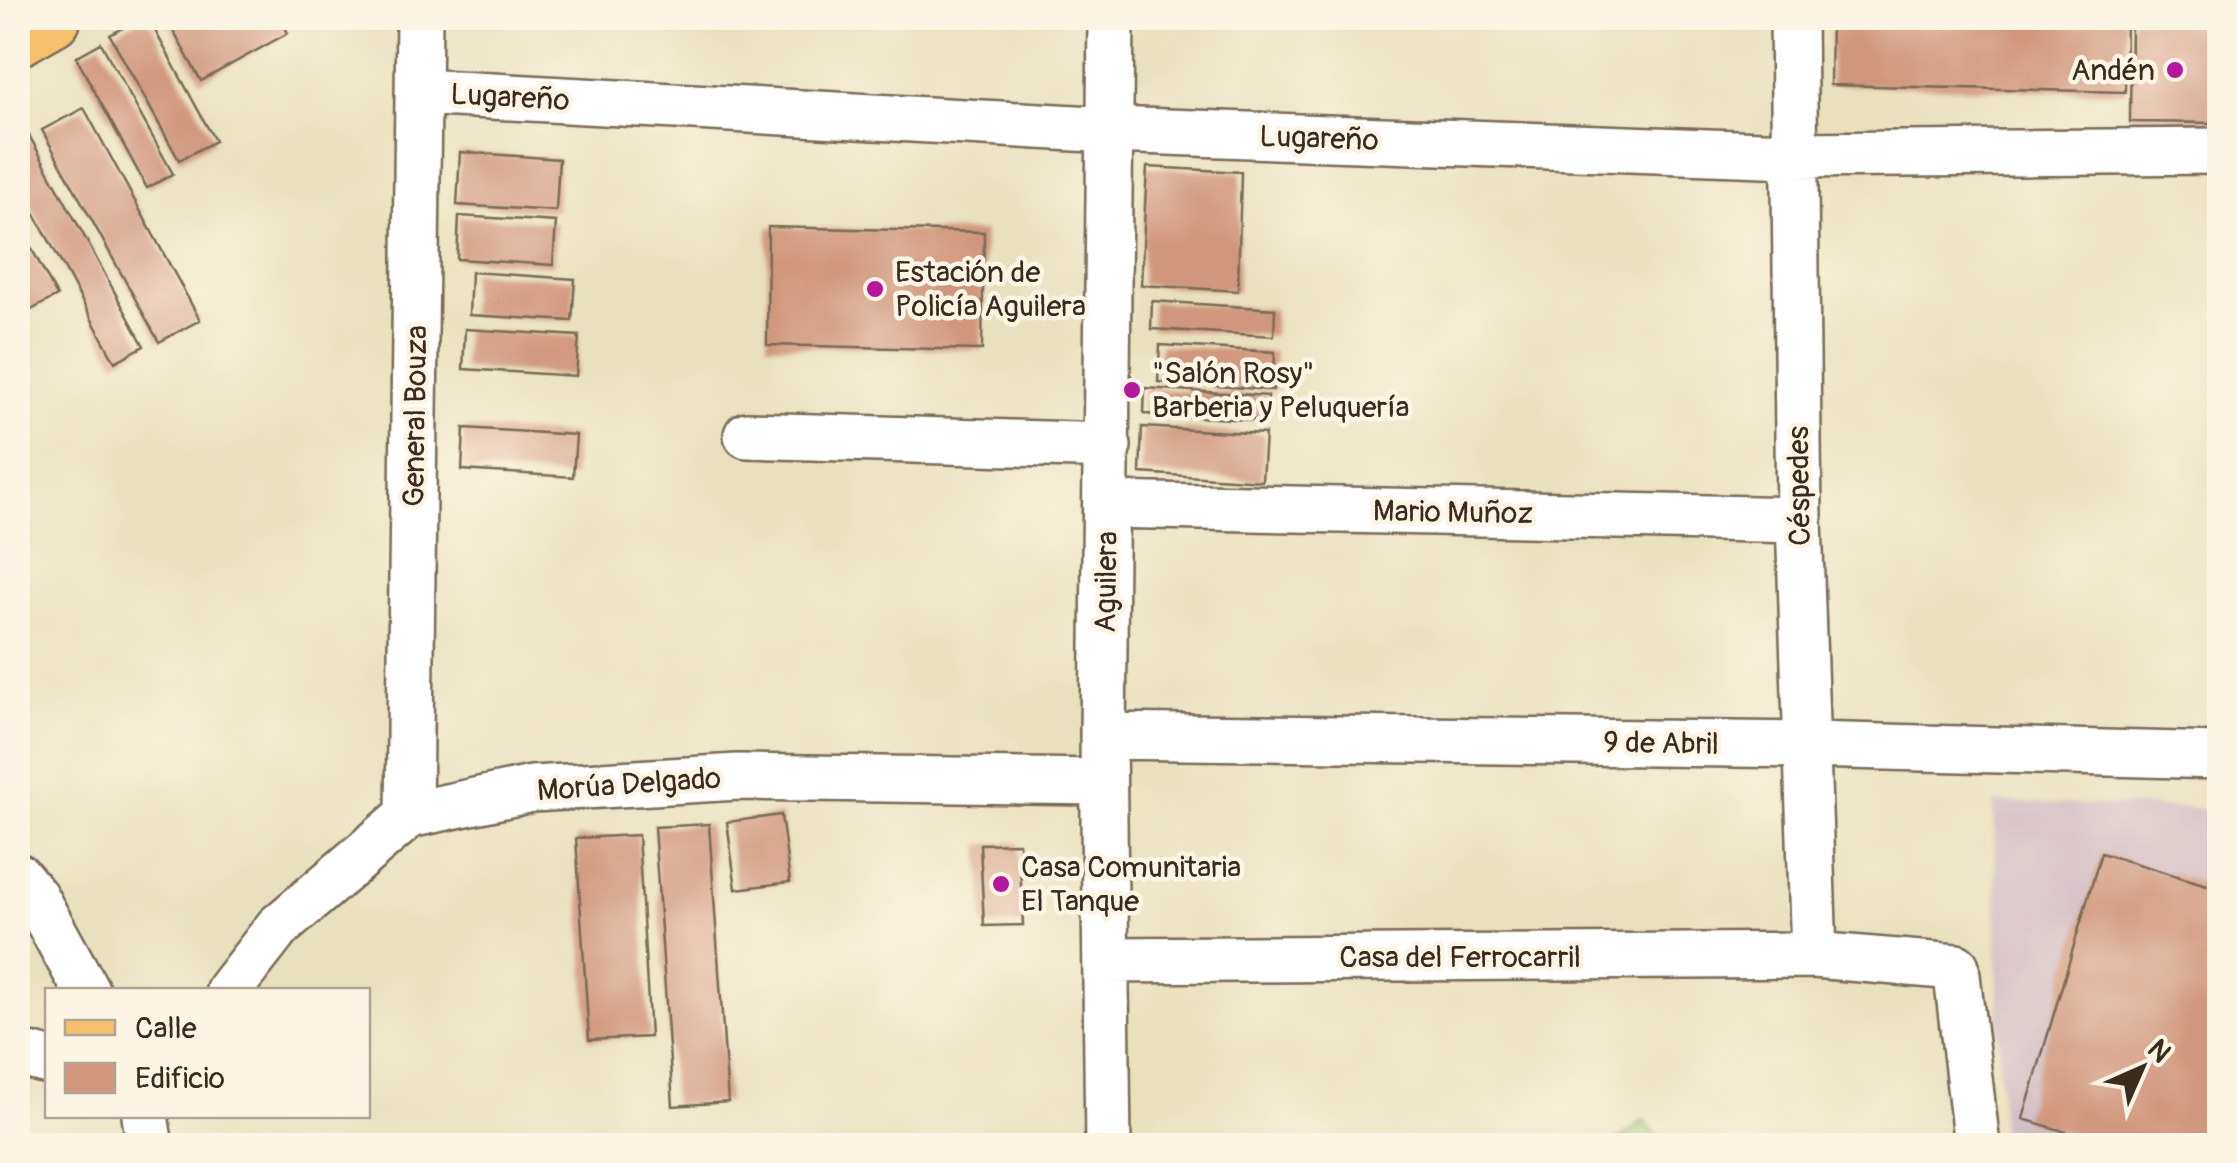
<svg xmlns="http://www.w3.org/2000/svg" width="2237" height="1163" font-family="Pangolin,sans-serif">
  <style>
    .industrial { fill: #d2bec5 }
    .green { fill: #94c271; stroke: #687648; stroke-width: 2.5 }
    .building { fill: #d1977c }
    .lines { fill: none; stroke-linecap: round; stroke-linejoin: round }
    .minor-casing { stroke: #786a56; stroke-width: 50 }
    .major-casing { stroke: #786a56; stroke-width: 60 }
    .minor { stroke: #fff; stroke-width: 45 }
    .major { stroke: #f7c06c; stroke-width: 55 }
    .poi-dot { fill: #b5179e; stroke: #fcf5e5; stroke-width: 4 }
    .labels { text-anchor: middle; stroke-width: 9; stroke-linejoin: round; paint-order: stroke }
    .poi-label { font-size: 30px; fill: #3b2a1e; stroke: #fcf5e5; text-anchor: start }
    .street-label { font-size: 30px; fill: #3b2a1e; stroke: #fcf5e5 }
  </style>
  <rect width="100%" height="100%" fill="#fcf5e5"/>
  <filter id="ink" filterUnits="userSpaceOnUse"><feTurbulence type="fractalNoise" baseFrequency=".01" numOctaves="2"/><feDisplacementMap in="SourceGraphic" scale="20" xChannelSelector="R" yChannelSelector="G"/><feConvolveMatrix kernelMatrix="1 2 1 2 8 2 1 2 1" color-interpolation-filters="sRGB"/></filter>
  <filter id="wash" filterUnits="userSpaceOnUse"><feTurbulence type="fractalNoise" baseFrequency=".0048" numOctaves="4" result="noise"/><feDisplacementMap in="SourceGraphic" scale="40" xChannelSelector="R" yChannelSelector="G"/><feGaussianBlur stdDeviation="2.25" result="paint"/><feColorMatrix in="noise" values="0 0 0 0 0 0 0 0 0 0 0 0 0 0 0 0 0 1.4 0 .05"/><feComposite in="paint" operator="in"/></filter>
  <g filter="url(#wash)">
    <rect width="100%" height="100%" fill="#e9e1bd"/>
    <!-- industrial -->
    <path class="industrial" d="M1994 802 2219 809V1145H2001Z"/>
    <!-- green -->
    <path class="green" d="M1644 1120 1665 1145H1612Z"/>
    <g id="blocks">
      <!-- building -->
      <path class="building" d="M142 18H148L215 141 179 160 110 35Z
        M166 18H280L288 33 201 81Z
        M1831 18H2126L2125 92 1830 85Z
        M2131 18H2220V123L2130 122Z
        M101 43 173 174 147 188 76 57Z
        M84 108 200 320 159 342 42 130Z
        M18 115 144 346 115 362 18 183Z
        M460 152 559 159 556 211 457 205Z
        M1147 167 1241 172 1238 291 1141 285Z
        M459 216 556 222 553 265 457 259Z
        M18 223 57 296 18 317Z
        M768 227 984 232 982 350 767 345Z
        M471 272 575 279 572 321 469 315Z
        M1152 301 1275 309 1274 336 1151 329Z
        M465 329 579 336 576 376 463 369Z
        M1160 345 1275 352 1273 390 1158 382Z
        M1145 388 1268 396 1267 421 1144 414Z
        M1142 427 1265 434 1262 481 1140 473Z
        M464 428 576 435 573 477 462 470Z
        M781 815 790 882 736 889 727 822Z
        M709 824 728 1102 673 1106 654 827Z
        M638 835 650 1037 589 1040 576 838Z
        M1019 843 1023 925 984 926 980 844Z
        M2101 853 2220 889V1146H2113L2023 1119Z"/>
    </g>
  </g>
  <g filter="url(#ink)">
    <use href="#blocks" fill-opacity="0" stroke="#786a56" stroke-width="2.5"/>
    <g class="lines">
      <!-- minor casing -->
      <g class="minor-casing">
        <path id="minor" d="M1793 18 1799 520 1814 955
          M419 92 1112 130 1793 155 2220 151
          M747 435 1108 446
          M1107 505 1799 520
          M1103 736 1810 745 2220 756
          M409 815 419 18
          M18 876 35 897 86 990
          M1106 960 1814 955 1956 967 1977 1146
          M229 990 278 927 409 815 532 789 738 777 1103 782
          M18 1053 48 1061
          M145 1116 150 1146
          M1108 1146 1103 736 1111 18"/>
      </g>
      <!-- major casing -->
      <g class="major-casing">
        <path id="major" d="M18 38 53 18"/>
      </g>
      <!-- minor -->
      <use href="#minor" class="minor"/>
      <!-- major -->
      <use href="#major" class="major"/>
    </g>
  </g>
  <!-- markers -->
  <g class="poi-dot">
    <circle cx="2175" cy="70" r="10"/>
    <circle cx="875" cy="289" r="10"/>
    <circle cx="1132" cy="390" r="10"/>
    <circle cx="1001" cy="884" r="10"/>
  </g>
  <g class="labels">
    <!-- poi labels -->
    <g class="poi-label">
      <text x="2155" y="80" text-anchor="end">Andén</text>
      <text x="895" y="282">Estación de<tspan x="895" dy="34">Policía Aguilera</tspan></text>
      <text x="1152" y="383">"Salón Rosy"<tspan x="1152" dy="34">Barberia y Peluquería</tspan></text>
      <text x="1021" y="877">Casa Comunitaria<tspan x="1021" dy="34">El Tanque</tspan></text>
    </g>
    <!-- street labels -->
    <g class="street-label">
      <text transform="translate(510 97) rotate(3)" y="10">Lugareño</text>
      <text transform="translate(1319 138) rotate(2)" y="10">Lugareño</text>
      <text transform="translate(415 416) rotate(-89)" y="10">General Bouza</text>
      <text transform="translate(1799 486) rotate(-91)" y="10">Céspedes</text>
      <text transform="translate(1453 512) rotate(1)" y="10">Mario Muñoz</text>
      <text transform="translate(1106 582) rotate(-89)" y="10">Aguilera</text>
      <text transform="translate(1661 743) rotate(1)" y="10">9 de Abril</text>
      <text transform="translate(629 784) rotate(-4)" y="10">Morúa Delgado</text>
      <text x="1460" y="967">Casa del Ferrocarril</text>
    </g>
  </g>
  <!-- margin -->
  <rect width="2237" height="1163" fill="none" stroke="#fcf5e5" stroke-width="60"/>
  <!-- legend -->
  <rect x="45" y="988" width="325" height="130" fill="#fcf5e5" stroke="#afa495" stroke-width="2.5"/>
  <rect x="65" y="1020" width="50" height="15" fill="#f7c06c" stroke="#afa495" stroke-width="2.5"/>
  <text x="135" y="1038" font-size="30" fill="#3b2a1e">Calle</text>
  <rect x="65" y="1063" width="50" height="30" fill="#d1977c" stroke="#afa495" stroke-width="2.5"/>
  <text x="135" y="1088" font-size="30" fill="#3b2a1e">Edificio</text>
  <!-- north arrow -->
  <g transform="translate(2142 1068) rotate(45)" stroke="#fcf5e5" stroke-width="8" paint-order="stroke">
  <path d="M0-8L18 38L0 25L-18 38Z" fill="#3b2a1e"/>
  <text y="-15" font-size="28" font-weight="bold" text-anchor="middle" fill="#3b2a1e">N</text>
  </g>
</svg>
